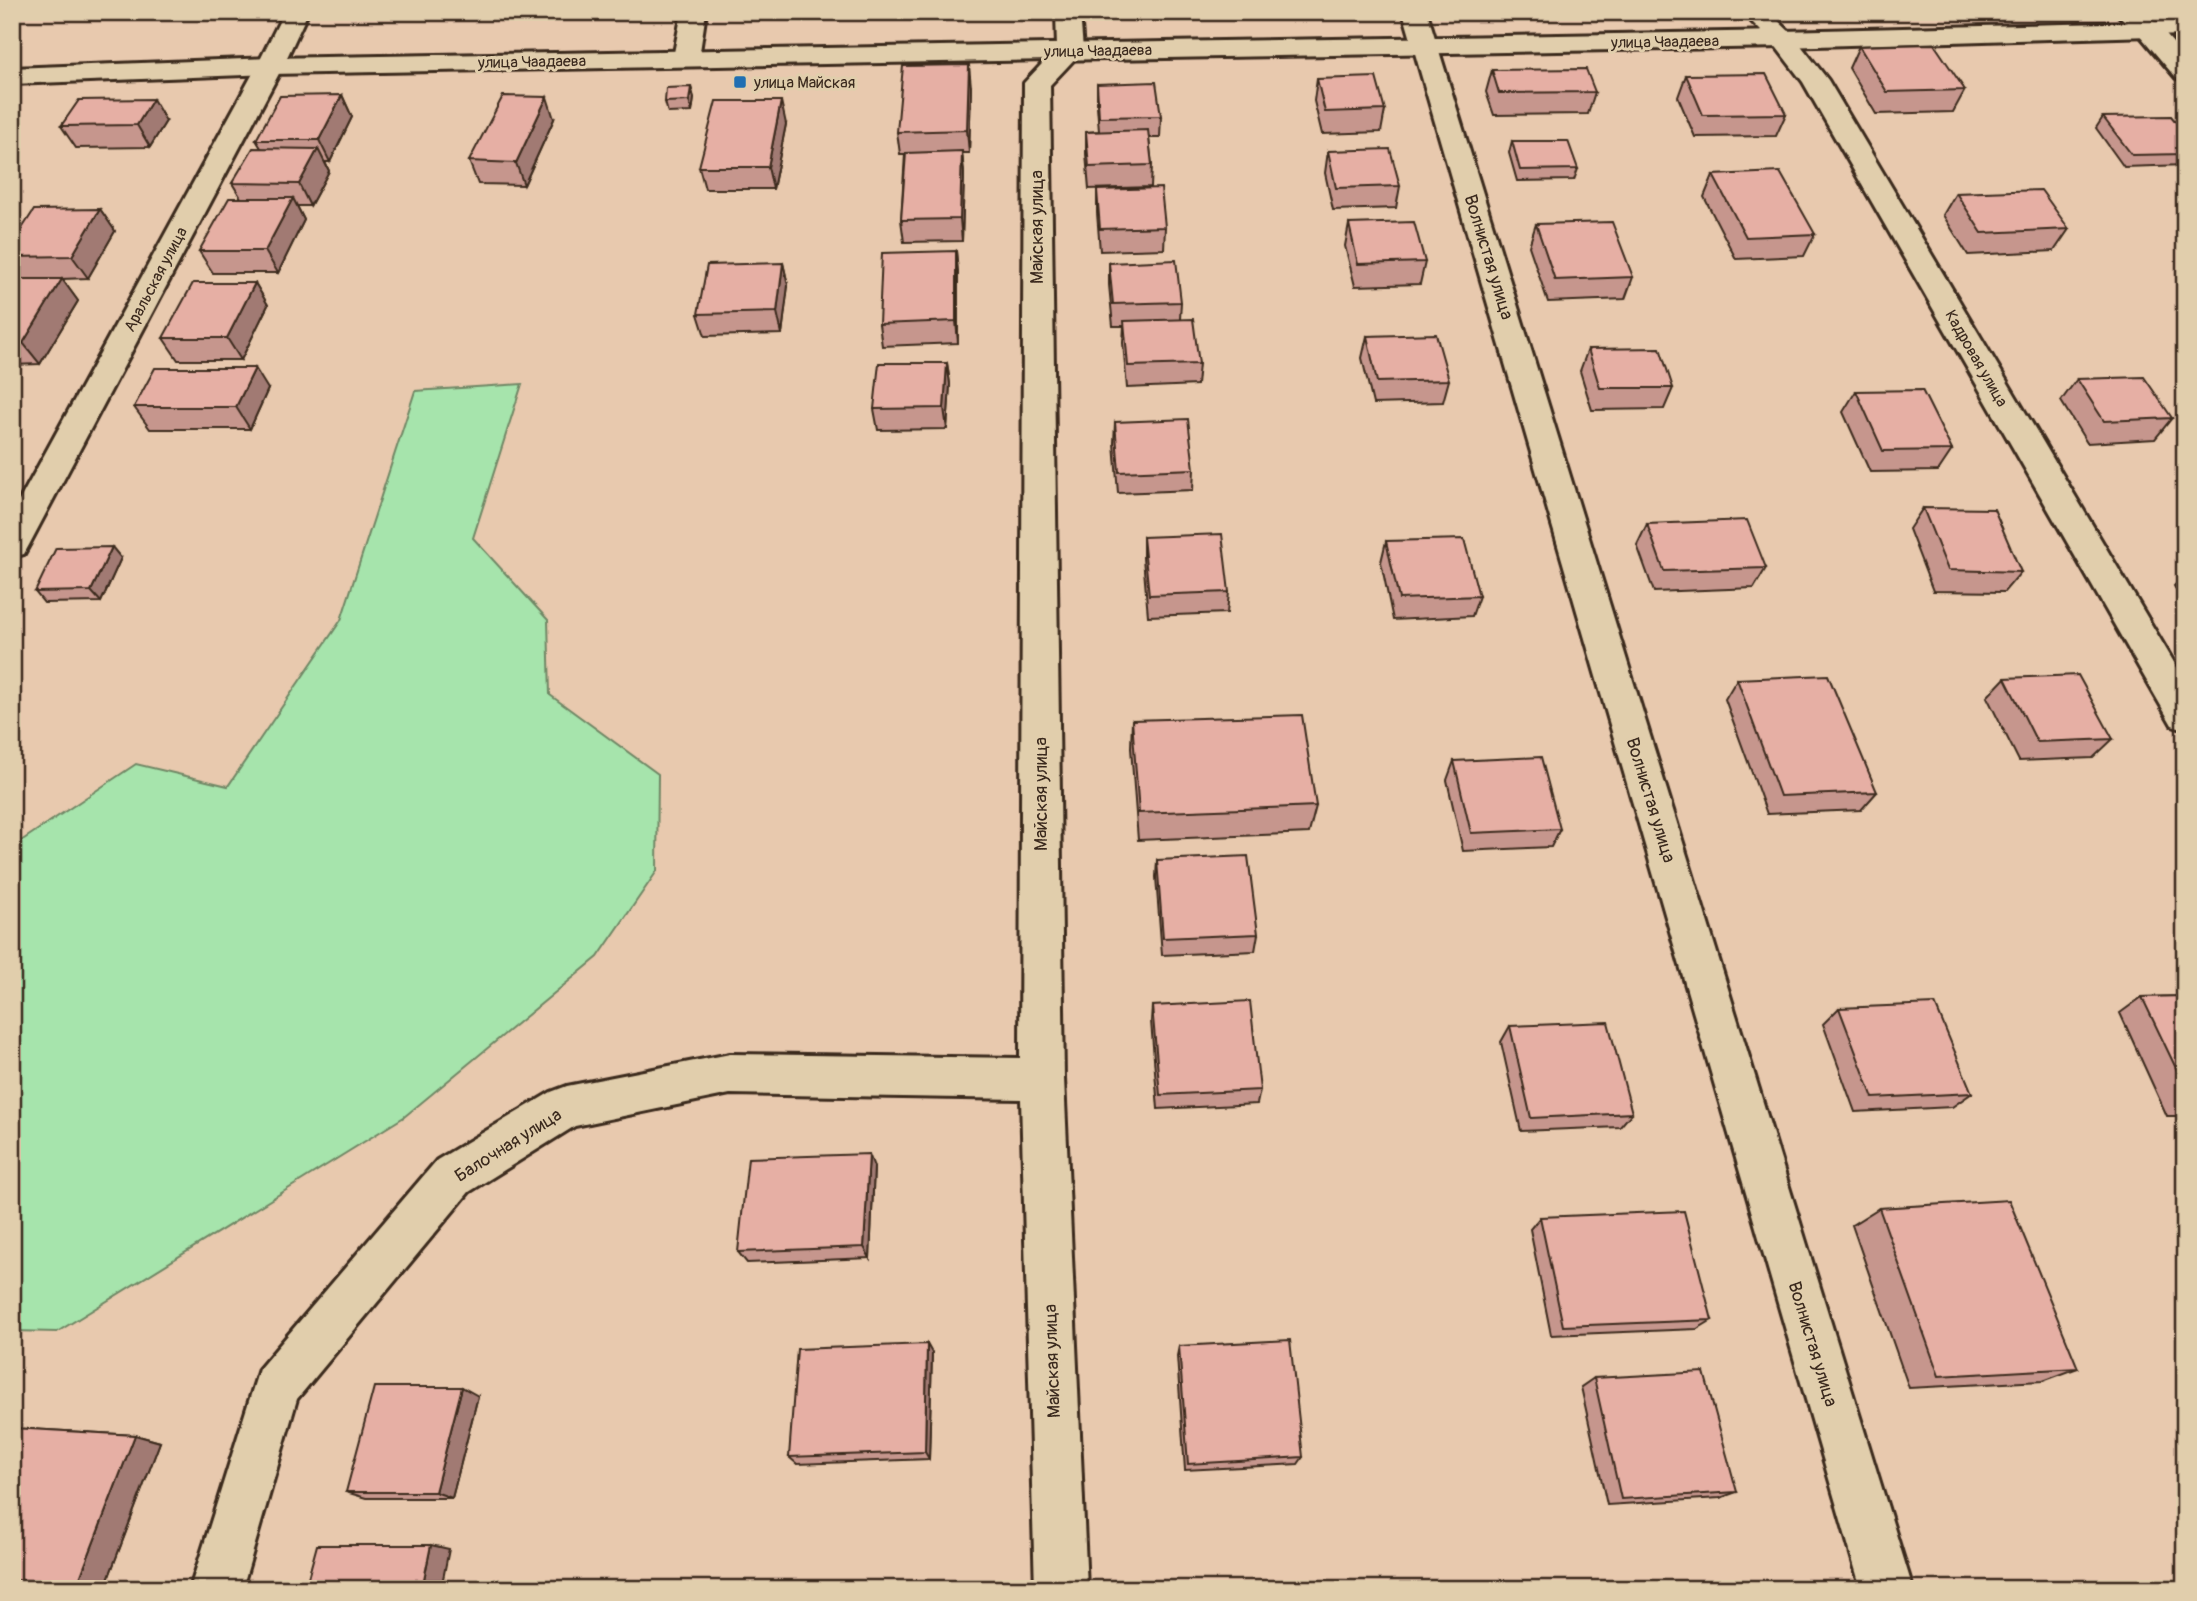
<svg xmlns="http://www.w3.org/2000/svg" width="2197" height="1601" font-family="Pangolin,sans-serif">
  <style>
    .green { fill: #a6e4ac; stroke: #708765; stroke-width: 2 }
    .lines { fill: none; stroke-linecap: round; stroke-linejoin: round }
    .street-casing { stroke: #3b2a1e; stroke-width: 6 }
    .secondary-casing { stroke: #3b2a1e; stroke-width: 6 }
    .street { fill: #e1ceac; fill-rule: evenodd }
    .secondary { fill: #e1ceac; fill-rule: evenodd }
    .wall { fill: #c6968d; stroke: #3b2a1e; stroke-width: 2 }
    .shaded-wall { fill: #a17a73; stroke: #3b2a1e; stroke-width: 2 }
    .building { fill: #e6afa4; stroke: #3b2a1e; stroke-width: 2 }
    .poi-dot { fill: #1f6fb2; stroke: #e1ceac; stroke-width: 2.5 }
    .labels { text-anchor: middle; stroke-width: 6; stroke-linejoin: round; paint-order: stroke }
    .far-street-label { font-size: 16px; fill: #3b2a1e; stroke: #e1ceac }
    .far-poi-label { font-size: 16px; fill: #3b2a1e; stroke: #e1ceac; text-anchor: start }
    .street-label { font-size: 18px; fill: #3b2a1e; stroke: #e1ceac }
  </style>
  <rect width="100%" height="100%" fill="#e8c9ae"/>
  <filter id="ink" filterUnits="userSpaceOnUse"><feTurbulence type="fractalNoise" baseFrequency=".0143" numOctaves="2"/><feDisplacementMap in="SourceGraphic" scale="14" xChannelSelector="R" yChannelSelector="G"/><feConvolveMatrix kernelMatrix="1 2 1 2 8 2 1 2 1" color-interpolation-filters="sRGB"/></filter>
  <g filter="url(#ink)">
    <!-- green -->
    <path class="green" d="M522 384 473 538 548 620 550 695 658 774 657 871 598 957 404 1117 57 1332 12 1331V847L136 764 228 786 341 620 415 391Z"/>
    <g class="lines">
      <!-- street casing -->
      <g class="street-casing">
        <path id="street" d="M284 12H308L283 66 29 545 24 554 12 557V514L257 66Z
          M682 12H706L699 58 695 63 686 66 677 63 673 58Z
          M1056 12H1080L1083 50 1050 85 1064 1079 1087 1589H1035L1021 1099 730 1094 575 1126 469 1192 297 1399 242 1589H190L259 1369 437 1160 551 1092 567 1086 730 1054 1020 1058 1024 83 1057 48Z
          M1403 12H1427L1913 1589H1861Z
          M1742 12H1769L1792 34 1828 80 2185 681V729L2172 725 1803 82 1774 44Z
          M2115 12H2143L2156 23 2185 57V81L2176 78 2138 33Z"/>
      </g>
      <!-- secondary casing -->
      <g class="secondary-casing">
        <path id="secondary" d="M2185 21V35L1783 47 270 74 12 84V68L270 58 1783 31Z"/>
      </g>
      <!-- street -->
      <use href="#street" class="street"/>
      <!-- secondary -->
      <use href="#secondary" class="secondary"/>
    </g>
    <!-- wall -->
    <path class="wall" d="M1859 46 1965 90 1953 112 1876 114 1849 68Z
      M1492 70 1595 92 1588 114 1494 115 1486 92Z
      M1686 75 1786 114 1776 136 1695 137 1678 97Z
      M1317 79 1385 110 1381 132 1322 134 1314 101Z
      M1097 84 1161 116 1160 138H1149L1152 165 1151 187 1089 189 1086 154V132L1099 131 1097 106Z
      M691 87 694 98 692 112 668 113 665 102Z
      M971 87 969 153H962L964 173 962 241 904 242 901 220 905 154H900L897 132Z
      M342 95 352 117 330 162H325L329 171 310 206H297L304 220 278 273H213L199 251 241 198 232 183 261 148 256 140Z
      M2103 117 2185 133V165L2124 167 2096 128Z
      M554 119 524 185 478 184 469 161Z
      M166 121 150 147 76 148 61 126Z
      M786 124 773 189H705L699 167Z
      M1512 141 1578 169 1574 180 1517 181 1509 153Z
      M1328 151 1400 186 1396 208 1333 210 1325 173Z
      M1713 175 1815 234 1804 256 1736 259 1704 197Z
      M1097 190 1165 227 1164 249 1100 251 1097 213Z
      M1956 193 2069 229 2054 251 1968 255 1943 215Z
      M100 209 115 231 88 278 62 279 78 301 40 364 12 365V279H20L12 269V244Z
      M2185 219V236L2179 228Z
      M1349 224 1425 262 1420 284 1355 286 1345 246Z
      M1536 224 1633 277 1625 299 1548 302 1529 246Z
      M956 251 958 273V343L882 346 879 324Z
      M783 263 788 285 782 334 705 336 698 314Z
      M1109 263 1181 302 1180 319 1199 364 1197 385 1127 388 1123 343 1124 326H1113L1109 285Z
      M255 283 268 305 241 360H178L163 338Z
      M1367 336 1449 380 1443 402 1373 404 1362 358Z
      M1588 349 1673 388 1664 409 1592 410 1580 371Z
      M947 363 950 384 947 429 878 430 874 409Z
      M2077 379 2172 418 2155 439 2087 443 2061 401Z
      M268 389 250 429H150L134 407Z
      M1856 391 1952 450 1938 471 1870 472 1843 412Z
      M1115 422 1194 469 1193 490 1118 493 1114 443Z
      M1923 508 2021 572 2004 592 1933 591 1909 529Z
      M1647 524 1766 568 1754 588 1654 592 1637 545Z
      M1143 537 1229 592 1227 613 1148 616 1143 558Z
      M1386 541 1479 596 1472 616 1393 620 1381 562Z
      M121 558 101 602 44 603 35 592Z
      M2185 575V606L2174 586Z
      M2005 678 2113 739 2093 758 2019 761 1987 697Z
      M1737 679 1877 792 1861 810 1767 814 1725 699Z
      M1132 720 1316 806 1309 833 1138 840 1131 748Z
      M1454 761 1560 829 1551 847 1463 851 1447 780Z
      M1157 860 1258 934 1255 951 1162 955 1156 877Z
      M2185 996V1116H2167L2120 1013 2142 997Z
      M1152 1006 1260 1090 1257 1104 1158 1109 1151 1021Z
      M1839 1008 1972 1093 1952 1107 1855 1112 1823 1024Z
      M1510 1026 1632 1113 1620 1127 1521 1131 1501 1042Z
      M874 1167 870 1258 747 1263 738 1252Z
      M1879 1208 2078 1368 2043 1381 1909 1388 1852 1225Z
      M1540 1217 1712 1320 1697 1329 1551 1335 1530 1229Z
      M1179 1346 1303 1457 1298 1464 1185 1470 1177 1356Z
      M932 1353 929 1459 797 1464 789 1457Z
      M1594 1378 1737 1492 1720 1498 1607 1505 1581 1387Z
      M478 1396 452 1498H366L346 1492Z
      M12 1428 135 1435 160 1442 105 1587 12 1582Z"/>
    <!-- shaded-wall -->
    <path class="shaded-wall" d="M969 65 971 87 969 153 967 130Z
      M691 87 694 98 692 112 689 101Z
      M342 95 352 117 330 162 319 140Z
      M547 97 554 119 524 185 516 163Z
      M153 99 166 121 150 147 137 125Z
      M781 101 786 124 773 189 768 167Z
      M318 149 329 171 310 206 299 184Z
      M962 151 964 173 962 241 960 219Z
      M293 198 304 220 278 273 265 251Z
      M100 209 115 231 88 278 72 256Z
      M956 251 958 273V343L956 321Z
      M783 263 788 285 782 334 777 312Z
      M62 279 78 301 40 364 23 343Z
      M255 283 268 305 241 360 227 338Z
      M947 363 950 384 947 429 944 408Z
      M255 368 268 389 250 429 236 407Z
      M112 547 121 558 101 602 91 591Z
      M869 1154 874 1167 870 1258 864 1247Z
      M927 1344 932 1353 929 1459 925 1452Z
      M462 1387 478 1396 452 1498 435 1492Z
      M135 1435 160 1442 105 1587 78 1583Z
      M431 1545 449 1549 441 1589H422Z"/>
    <!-- building -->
    <path class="building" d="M1934 44 1965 90 1887 92 1859 46Z
      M969 65 967 130 897 132 903 66Z
      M1586 69 1595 92 1499 93 1492 70Z
      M1766 74 1786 114 1703 115 1686 75Z
      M1376 77 1385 110 1325 112 1317 79Z
      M1156 82 1161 116 1099 117 1097 84Z
      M691 87 689 101 665 102 666 88Z
      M342 95 319 140H256L280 96Z
      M503 96 547 97 516 163 469 161Z
      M153 99 137 125 61 126 79 100Z
      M716 101H781L768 167H699Z
      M2171 116 2185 133V154L2132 155 2103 117Z
      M1148 130 1152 165 1089 167 1086 132Z
      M1512 141H1568L1578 169 1520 170Z
      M253 148 318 149 299 184 232 183Z
      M1390 149 1400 186 1336 188 1328 151Z
      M962 151 960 219 901 220 906 153Z
      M1780 172 1815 234 1746 237 1713 175Z
      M1161 188 1165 227 1100 229 1097 190Z
      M2041 190 2069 229 1982 233 1956 193Z
      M229 198H293L265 251H199Z
      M100 209 72 256 12 257V244L34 210Z
      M1414 222 1425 262 1358 264 1349 224Z
      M1612 222 1633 277 1555 280 1536 224Z
      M956 251V321L879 324 882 253Z
      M1176 260 1181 302 1113 304 1109 263Z
      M783 263 777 312 698 314 707 265Z
      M12 279H62L23 343H12Z
      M193 283H255L227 338H163Z
      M1193 319 1199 364 1128 366 1124 321Z
      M1436 334 1449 380 1377 382 1367 336Z
      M1660 348 1673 388H1600L1588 349Z
      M879 363H947L944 408 874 409Z
      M155 368H255L236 407H134Z
      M2144 377 2172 418 2104 421 2077 379Z
      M1922 390 1952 450 1883 451 1856 391Z
      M1188 419 1194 469 1119 472 1115 422Z
      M1923 508 1994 509 2021 572 1948 570Z
      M1747 520 1766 568 1664 571 1647 524Z
      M1222 534 1229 592 1149 595 1143 537Z
      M1464 539 1479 596 1399 599 1386 541Z
      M112 547 91 591 35 592 56 548Z
      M1828 675 1877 792 1780 796 1737 679Z
      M2078 675 2113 739 2037 742 2005 678Z
      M1302 715 1316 806 1139 813 1132 720Z
      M1541 757 1560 829 1471 833 1454 761Z
      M1248 856 1258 934 1163 938 1157 860Z
      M2185 996V1087L2142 997Z
      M1250 1001 1260 1090 1160 1095 1152 1006Z
      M1935 1004 1972 1093 1873 1098 1839 1008Z
      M1608 1022 1632 1113 1531 1118 1510 1026Z
      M869 1154 864 1247 738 1252 748 1158Z
      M2009 1200 2078 1368 1939 1376 1879 1208Z
      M1684 1211 1712 1320 1563 1326 1540 1217Z
      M1290 1340 1303 1457 1188 1464 1179 1346Z
      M927 1344 925 1452 789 1457 797 1349Z
      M1704 1372 1737 1492 1621 1499 1594 1378Z
      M374 1387H462L435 1492H346Z
      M12 1428 135 1435 78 1583 12 1580Z
      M317 1545H431L422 1589H305Z"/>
  </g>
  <!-- markers -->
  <rect class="poi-dot" x="733" y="75" width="14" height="14" rx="3.5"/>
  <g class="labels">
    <!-- far-street labels -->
    <g class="far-street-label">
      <text transform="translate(1665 41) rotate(-1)" y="6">улица Чаадаева</text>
      <text transform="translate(1098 50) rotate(-1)" y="6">улица Чаадаева</text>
      <text transform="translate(532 61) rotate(-1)" y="6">улица Чаадаева</text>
      <text transform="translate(155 279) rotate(-62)" y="6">Аральская улица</text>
      <text transform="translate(1977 358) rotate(60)" y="6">Кадровая улица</text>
    </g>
    <!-- far-poi labels -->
    <g class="far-poi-label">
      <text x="754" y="88">улица Майская</text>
    </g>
    <!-- street labels -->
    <g class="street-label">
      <text transform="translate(1037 227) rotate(-90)" y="6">Майская улица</text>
      <text transform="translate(1489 257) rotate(73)" y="6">Волнистая улица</text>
      <text transform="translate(1041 794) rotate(-90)" y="6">Майская улица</text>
      <text transform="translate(1651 800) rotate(73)" y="6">Волнистая улица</text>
      <text transform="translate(508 1145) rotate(-32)" y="6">Балочная улица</text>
      <text transform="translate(1813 1344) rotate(73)" y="6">Волнистая улица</text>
      <text transform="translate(1052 1361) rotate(-92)" y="6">Майская улица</text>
    </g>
  </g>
  <!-- margin -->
  <rect width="2197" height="1601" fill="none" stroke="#e1ceac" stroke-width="42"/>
  <rect x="21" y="21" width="2155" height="1559" fill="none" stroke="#3b2a1e" stroke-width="2.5" filter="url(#ink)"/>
</svg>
